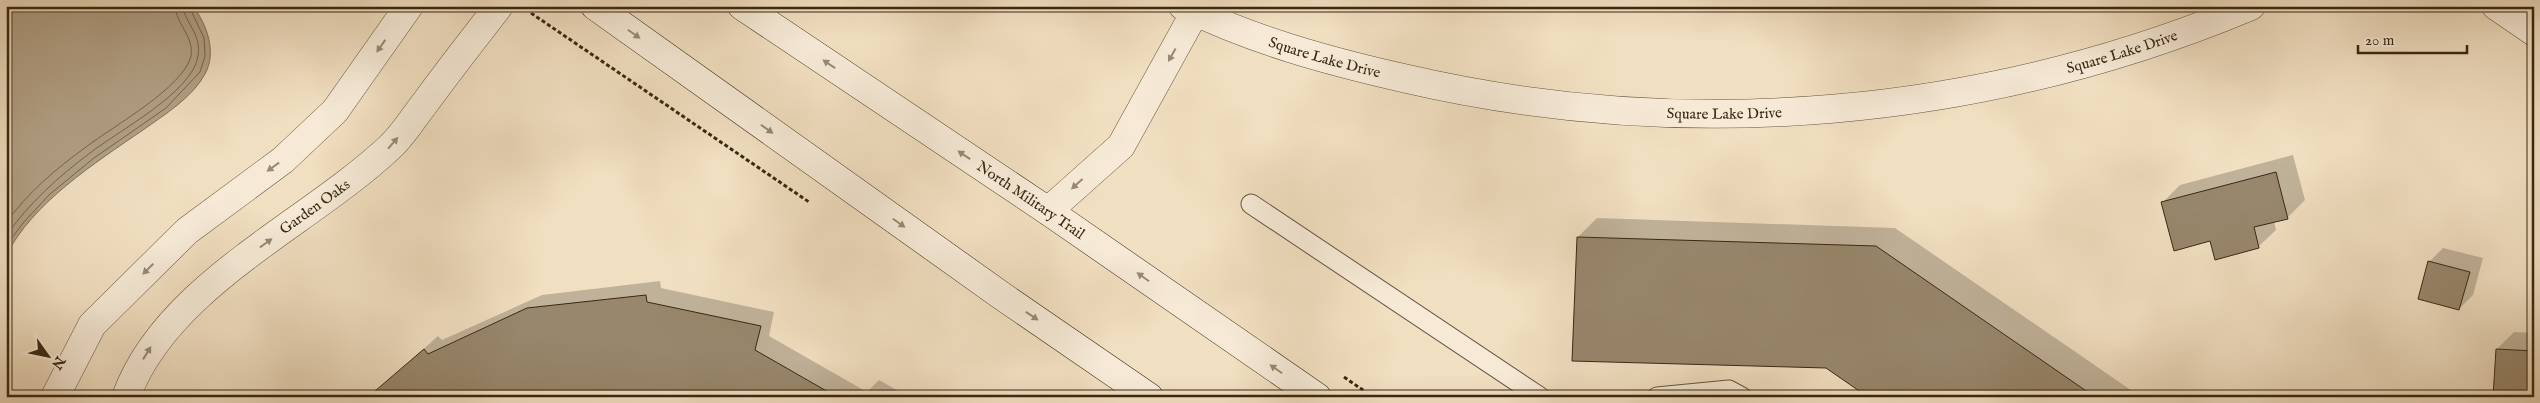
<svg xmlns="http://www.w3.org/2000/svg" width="2540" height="403" font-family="'IM FELL English',serif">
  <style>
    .water { fill: #b2a186; stroke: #817158 }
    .shadow { fill: #0003 }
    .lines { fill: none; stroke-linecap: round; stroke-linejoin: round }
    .shore { stroke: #75644c; stroke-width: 1 }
    .building { fill: #98876d; stroke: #382812 }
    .lane-casing { stroke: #66563e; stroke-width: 21 }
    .street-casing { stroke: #66563e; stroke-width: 29 }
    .secondary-casing { stroke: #382812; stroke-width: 29 }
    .path { stroke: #382812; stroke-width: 3; stroke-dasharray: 4 2.5; stroke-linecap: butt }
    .lane { stroke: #f6ead7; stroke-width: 19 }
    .street { stroke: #f6ead7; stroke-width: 28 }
    .secondary { stroke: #f6ead7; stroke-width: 28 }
    .oneway { fill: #978974 }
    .labels { text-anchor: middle; stroke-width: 5; stroke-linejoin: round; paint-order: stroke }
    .street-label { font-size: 15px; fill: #382812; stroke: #f6ead7 }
  </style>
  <rect width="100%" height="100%" fill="#f1dfc1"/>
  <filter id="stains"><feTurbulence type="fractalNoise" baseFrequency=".004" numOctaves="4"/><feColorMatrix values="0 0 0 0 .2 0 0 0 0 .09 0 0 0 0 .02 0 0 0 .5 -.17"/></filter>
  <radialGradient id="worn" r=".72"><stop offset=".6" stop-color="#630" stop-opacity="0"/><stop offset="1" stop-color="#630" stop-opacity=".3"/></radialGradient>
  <!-- water -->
  <path class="water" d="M6 6H193C207 25 217 52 205 74 192 98 164 115 143 130 95 163 32 203 6 256Z"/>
  <!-- shadow -->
  <path class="shadow" d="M2293 155 2305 200 2288 217 2274 221 2276 230 2258 247 2211 240 2163 202 2180 185Z
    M1597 218 1895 228 2141 397H1870L1827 367 1578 237Z
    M2443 248 2483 258 2473 295 2459 309 2429 262Z
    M660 281 661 288 774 312 769 336 867 392 879 380 909 397H370L438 336 442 340 542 295Z
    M2514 332 2534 333V397L2497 349Z"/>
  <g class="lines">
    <!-- shore -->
    <path class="shore" d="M6 223C27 193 57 168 86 147 112 127 184 87 191 56 194 36 176 24 175 6
      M6 236C29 203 58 177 90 153 118 131 193 92 198 56 202 34 184 22 183 6
      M6 246 23 223 50 194 94 158 166 108 200 72 205 56 204 38 189 6"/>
  </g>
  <!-- building -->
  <path class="building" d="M2276 172 2288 219 2254 227 2259 248 2215 260 2210 241 2174 251 2161 202Z
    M1577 237 1876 246 2095 397H1868L1826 368 1572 361Z
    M2428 261 2470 272 2459 310 2418 299Z
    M646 295 647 302 761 326 755 350 837 397H368L424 349 428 354 527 308Z
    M2496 349 2534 351V397H2493Z"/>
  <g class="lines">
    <!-- lane casing -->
    <g class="lane-casing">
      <path id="lane" d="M1251 204 1540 397
        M1657 397 1729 390 1742 397"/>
    </g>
    <!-- street casing -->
    <g class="street-casing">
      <g id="street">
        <path id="s1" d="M1183 6C1252 40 1328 61 1403 78 1686 144 1983 118 2251 6"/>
        <path d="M2496 6 2534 32"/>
        <path d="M1048 211 1121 146 1195 12"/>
        <path d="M55 397 92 325 187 231 283 160 335 111 409 6"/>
        <path id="s2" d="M126 397C166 286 307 225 390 147 403 135 414 117 425 103 449 70 474 38 499 6"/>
      </g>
    </g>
    <!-- secondary casing -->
    <g class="secondary-casing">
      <g id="secondary">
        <path d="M595 6 1002 296 1149 397"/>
        <path id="s3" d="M742 6 1048 211 1317 397"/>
      </g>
    </g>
    <!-- path -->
    <path class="path" d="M531 13 809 202
      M1344 377 1373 397"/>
    <!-- lane -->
    <use href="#lane" class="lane"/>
    <!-- street -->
    <use href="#street" class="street"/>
    <!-- secondary -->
    <use href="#secondary" class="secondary"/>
  </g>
  <!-- one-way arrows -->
  <defs><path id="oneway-solid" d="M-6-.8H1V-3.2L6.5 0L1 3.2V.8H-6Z" transform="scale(1.25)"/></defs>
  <g class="oneway">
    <use href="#oneway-solid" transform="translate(634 34) rotate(35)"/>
    <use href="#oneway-solid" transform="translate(381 46) rotate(125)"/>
    <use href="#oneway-solid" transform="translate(1172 55) rotate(119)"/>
    <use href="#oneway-solid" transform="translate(829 64) rotate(-146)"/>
    <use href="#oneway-solid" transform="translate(767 129) rotate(35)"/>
    <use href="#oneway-solid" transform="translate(393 143) rotate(-49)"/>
    <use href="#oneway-solid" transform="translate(964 155) rotate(-146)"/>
    <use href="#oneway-solid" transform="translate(273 167) rotate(144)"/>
    <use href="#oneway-solid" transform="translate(1077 184) rotate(138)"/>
    <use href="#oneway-solid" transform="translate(899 223) rotate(35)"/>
    <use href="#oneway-solid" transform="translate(266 243) rotate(-36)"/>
    <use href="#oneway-solid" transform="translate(148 269) rotate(135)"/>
    <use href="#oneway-solid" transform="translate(1143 277) rotate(-145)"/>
    <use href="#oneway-solid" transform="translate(1032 316) rotate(34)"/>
    <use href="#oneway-solid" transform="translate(147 353) rotate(-58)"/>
    <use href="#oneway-solid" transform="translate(1276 369) rotate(-145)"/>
  </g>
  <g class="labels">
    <!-- street labels -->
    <g class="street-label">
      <text dy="5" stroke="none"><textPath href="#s1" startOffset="960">Square Lake Drive</textPath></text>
      <text dy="5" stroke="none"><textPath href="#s1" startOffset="151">Square Lake Drive</textPath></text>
      <text dy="5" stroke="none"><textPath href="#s1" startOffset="556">Square Lake Drive</textPath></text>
      <text dy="5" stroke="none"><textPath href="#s3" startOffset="348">North Military Trail</textPath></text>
      <text dy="5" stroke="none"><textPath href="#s2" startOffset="272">Garden Oaks</textPath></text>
    </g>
  </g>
  <!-- margin -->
  <rect width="2540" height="403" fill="none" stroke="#f1dfc1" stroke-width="25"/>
  <rect x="8" y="8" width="2525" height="388" fill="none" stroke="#382812" stroke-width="2.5"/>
  <rect x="12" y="12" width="2515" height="378" fill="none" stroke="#382812"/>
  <!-- north arrow -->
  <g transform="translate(48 356) rotate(123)" stroke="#f6ead7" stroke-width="4" paint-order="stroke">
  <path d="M0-4L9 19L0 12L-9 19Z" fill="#382812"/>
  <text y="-8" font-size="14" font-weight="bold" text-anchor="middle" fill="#382812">N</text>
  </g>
  <!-- scale -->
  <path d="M2358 45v8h109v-8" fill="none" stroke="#382812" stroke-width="2.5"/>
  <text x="2365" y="45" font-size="15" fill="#382812" stroke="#f6ead7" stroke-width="4" paint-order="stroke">20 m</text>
  <rect width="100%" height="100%" filter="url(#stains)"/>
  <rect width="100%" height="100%" fill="url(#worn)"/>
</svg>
